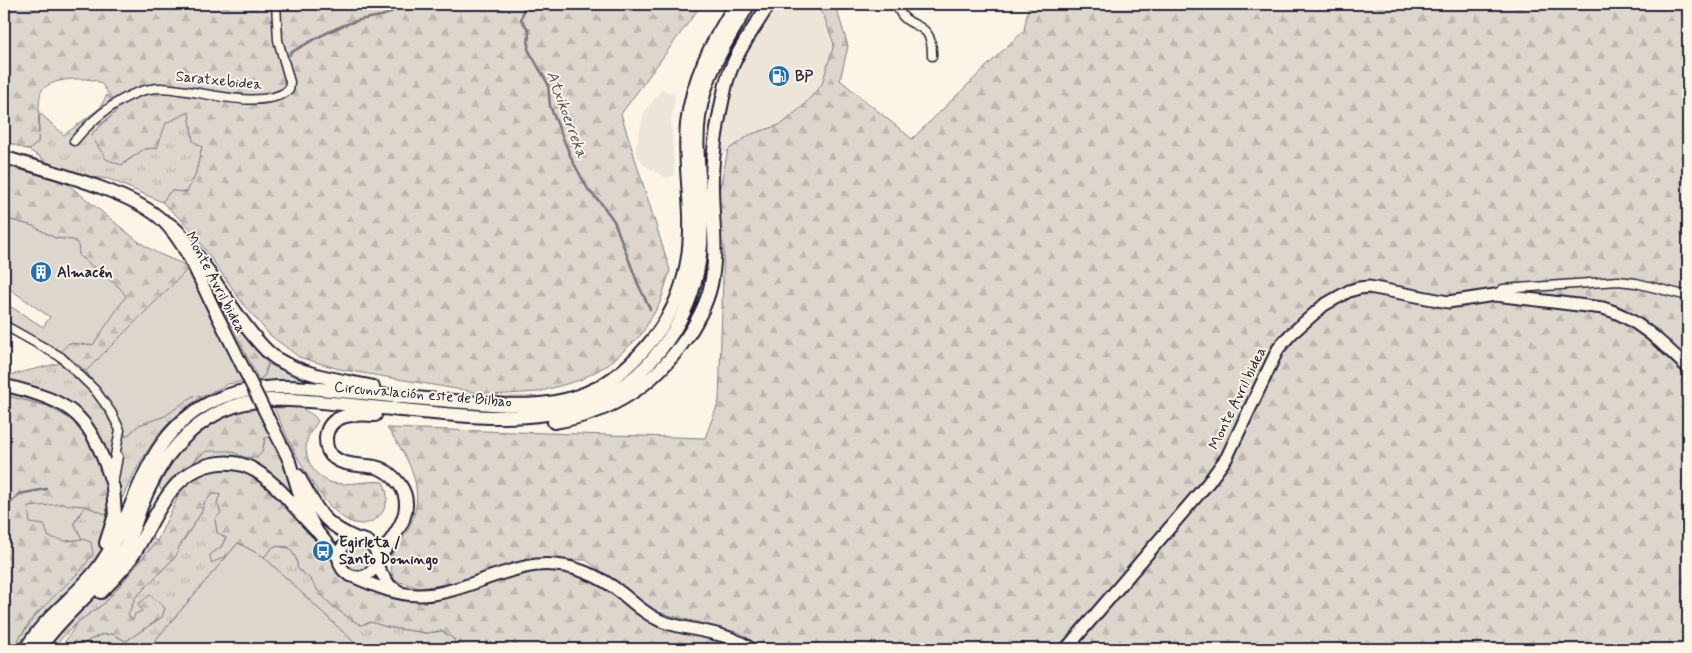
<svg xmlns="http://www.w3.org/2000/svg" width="1692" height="653" font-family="Mynerve,sans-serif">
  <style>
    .built { fill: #ece5d8 }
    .grass { fill: url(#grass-tufts); stroke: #7f7c84 }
    .forest { fill: url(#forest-firs); stroke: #7f7c84 }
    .garden { fill: #dcd6cc; stroke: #7f7c84 }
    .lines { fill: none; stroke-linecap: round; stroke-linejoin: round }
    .stream { stroke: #78757e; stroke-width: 2.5 }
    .street-casing { stroke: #22223b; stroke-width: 11 }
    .secondary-casing { stroke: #22223b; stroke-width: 15 }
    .primary-casing { stroke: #22223b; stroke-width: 16 }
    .street { stroke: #fcf5e5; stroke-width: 8 }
    .secondary { stroke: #fcf5e5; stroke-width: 11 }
    .primary { stroke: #fcf5e5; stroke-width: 12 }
    .secondary-bridge-casing { stroke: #22223b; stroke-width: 15; stroke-linecap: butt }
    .secondary-bridge { stroke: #fcf5e5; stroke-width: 11 }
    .labels { text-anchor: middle; stroke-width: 4; stroke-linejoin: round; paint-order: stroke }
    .poi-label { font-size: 15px; font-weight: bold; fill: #22223b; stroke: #fcf5e5; text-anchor: start }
    .street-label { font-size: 15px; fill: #22223b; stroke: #fcf5e5 }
    .water-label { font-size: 16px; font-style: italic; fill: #545362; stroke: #fcf5e5 }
  </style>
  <defs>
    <pattern id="grass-tufts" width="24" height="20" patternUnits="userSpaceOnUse" patternTransform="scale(1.25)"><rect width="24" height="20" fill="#dcd6cc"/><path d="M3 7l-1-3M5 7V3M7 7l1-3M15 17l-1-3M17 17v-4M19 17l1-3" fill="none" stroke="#bcb7b0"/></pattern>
    <pattern id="forest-firs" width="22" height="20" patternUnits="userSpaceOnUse" patternTransform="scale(1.25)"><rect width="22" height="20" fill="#dcd6cc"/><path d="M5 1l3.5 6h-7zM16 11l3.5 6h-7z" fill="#bcb7b0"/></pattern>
  </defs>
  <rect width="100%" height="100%" fill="#fcf5e5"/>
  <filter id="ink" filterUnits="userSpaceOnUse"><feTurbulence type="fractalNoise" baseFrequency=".02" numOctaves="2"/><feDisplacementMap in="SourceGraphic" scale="10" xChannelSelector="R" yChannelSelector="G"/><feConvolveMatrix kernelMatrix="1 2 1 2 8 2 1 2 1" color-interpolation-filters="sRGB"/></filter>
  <g filter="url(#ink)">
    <!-- built -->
    <path class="built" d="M774 4H801L824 16 834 44 822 84 804 105 782 124 749 135 728 150 719 160 725 110 737 69Z
      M662 89 675 95 671 121 675 175 667 178 644 165 635 152 644 113Z"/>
    <!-- grass -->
    <path class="grass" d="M107 95 117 111 100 125 122 165 144 149 157 148 165 123 189 112 193 141 202 147 195 176 187 192 171 191 162 202 109 179 90 177 49 163 29 150 38 142 40 113 64 135 100 108Z
      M4 318 6 322C51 346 81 357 108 402 115 413 122 424 126 437L139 425 165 416 186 400 193 396 201 397C153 428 137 467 113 517L157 541 105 603 78 622 51 649H5L4 637 10 640 14 645 91 543 82 539 74 523 85 506 113 517 47 406 4 395V378L6 376 60 363 38 347 4 328Z
      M268 364 298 377 326 384 259 380 265 375Z
      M265 437H272L287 472 299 506 280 482 260 466 204 461 189 467 205 451C213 450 223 449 231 451 247 455 245 458 262 452Z
      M213 494H220L221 513 215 519 217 532 226 537 221 547 210 555 212 562 227 556 148 649H72L100 635 112 634 126 641 162 617 165 608 150 596 142 611 132 620 128 615 135 598 176 556 179 547 201 513 205 501Z
      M274 546 289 548 296 558 298 569C310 578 310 578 317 589 326 603 347 617 361 625L371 622 387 627 426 633 442 631 454 639 456 649H361L264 557Z
      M346 558a12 12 0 1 1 24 0a12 12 0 1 1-24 0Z"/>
    <!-- forest -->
    <path class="forest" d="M4 4H702L621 114 670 270 660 303 641 335 608 365 580 380 538 392 492 395 339 369 299 357 270 335 244 305 190 228 162 202 171 191 187 192 195 176 202 147 193 141 189 112 166 123 157 148 144 149 121 165 106 159 91 135 117 111C114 104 105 85 99 82 87 76 47 78 41 92 38 100 39 130 38 142L29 150 4 141Z
      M812 4H835L848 46 840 80 912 139 1024 30 1029 4H1688V649H1120L1111 644 1097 649H764L740 633 657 612 586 560 533 559 447 584 419 588 394 580C385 551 395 554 407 532 429 492 410 460 387 428L705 438 719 401 724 246 716 232 720 187 728 150 749 135 782 124 804 105 822 84 834 44 824 16Z
      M4 165 66 183 139 242 157 253 190 267 86 371 61 351 69 343 93 344 120 288 79 256 78 244 73 240 55 238 33 226 4 218Z
      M209 282 231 317 268 364 265 375 259 380Z
      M4 395 47 406 72 420 88 442 107 478 113 517 85 506 44 525 66 541 82 539 91 542 93 554 81 570 33 617 14 646 10 640 4 637Z
      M273 405H299C305 413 313 412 318 421 315 426 310 432 308 437 301 456 314 478 333 483 349 486 367 480 383 482 397 508 371 534 347 520 316 503 287 438 273 405Z
      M257 406 272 437 265 438 262 452 257 458 244 457 231 451H206L170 481 162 492 159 486C173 458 192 432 219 416 230 410 245 409 257 406Z
      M238 467 268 486 333 557 340 572 347 579 391 597 414 599 544 568 581 575 709 638 737 649H456L454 639 442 631 426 633 387 627 371 622 361 625C347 617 326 603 317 589 310 578 310 578 298 569L296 558 289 547 274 546 264 557 238 543 227 556 211 563 210 555 221 547 226 538 217 532 215 519 221 513 217 503 220 494H213L205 501 201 513 179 547 176 556 135 598 128 615 133 620 135 614 142 611 138 604 150 595 165 608 162 617 126 641 112 634 100 635 72 649H60L78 622 105 603 157 541 181 490 190 479 202 471Z"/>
    <!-- garden -->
    <path class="garden" d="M4 218 33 226 55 238 73 240 78 244 79 256 120 288 126 296 93 345 69 343 61 351 6 322C2 315 4 311 8 305L43 327 50 317 4 285Z
      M190 267 244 381 228 384 201 397 193 396 165 416 139 425 126 437 121 422 86 371Z
      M60 504 85 506 74 523 82 539 66 541 49 537 44 525 30 523 28 507Z
      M238 543 264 557 361 649H148Z"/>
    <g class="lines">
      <!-- stream -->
      <path class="stream" d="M525 4 521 20 529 30 528 49 548 84 550 106 572 160 589 191 601 203 614 221 638 284 650 309
        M290 55V53C311 41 333 28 356 21 376 15 384 20 402 4
        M4 510 19 494 46 489"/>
      <!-- street casing -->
      <g class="street-casing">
        <path id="street" d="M899 4 898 8C907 32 933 17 932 56
          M74 141C94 117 128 88 161 88 197 89 259 112 289 90L290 82 278 40 276 4
          M1495 295 1503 289 1618 281 1636 283 1688 296
          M4 325 61 357 95 390 111 412 120 430 114 461 107 469
          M113 484 118 456"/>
      </g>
      <!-- secondary casing -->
      <g class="secondary-casing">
        <path id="secondary" d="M4 157C45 170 134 192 163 221 187 245 200 281 215 311
          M4 385C77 403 90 415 113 487
          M289 460 300 497 316 530 338 557
          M298 475C319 510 319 522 358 539
          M339 558a19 19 0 1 1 38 0a19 19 0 1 1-38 0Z
          M376 565 390 586 400 592
          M352 576C406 600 426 601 482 580 499 574 519 567 537 565 568 562 600 575 624 595 636 605 647 615 661 621 691 632 725 630 751 649
          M1066 649 1208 483 1227 457 1278 349 1290 335 1324 305 1349 291 1359 288 1369 287 1448 302 1495 295 1603 308C1636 317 1663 344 1688 368"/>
      </g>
      <!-- primary casing -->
      <g class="primary-casing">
        <path id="primary" d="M164 221C179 229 188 243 198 257 216 282 253 344 277 359 305 376 341 380 373 387
          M375 415C357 414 328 412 326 438 326 444 327 451 331 455 343 467 360 464 375 467 385 469 394 477 400 485 418 512 392 538 377 560
          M554 422C612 413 654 385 687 337 698 320 709 300 712 279 718 244 711 212 712 177 713 146 719 114 726 84 733 55 754 29 769 4
          M106 543 115 515 113 487
          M101 592C113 580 124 569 133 555 155 521 168 473 213 464 228 461 243 463 256 471 280 486 297 511 316 530
          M26 649C44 617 76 597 98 568 141 510 138 439 211 402 251 382 297 386 340 391 381 395 423 399 465 402 527 407 582 411 631 363 675 321 692 276 690 215 689 185 684 154 687 124 692 79 712 41 736 4
          M39 649C62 614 99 590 121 554 131 540 135 523 141 507 155 470 175 439 209 418 246 394 289 399 331 403 365 406 399 410 433 413 508 420 591 425 647 365 690 320 705 270 701 209 700 178 695 148 699 117 705 74 727 40 749 4"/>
      </g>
      <!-- street -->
      <use href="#street" class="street"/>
      <!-- secondary -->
      <use href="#secondary" class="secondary"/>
      <!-- primary -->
      <use href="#primary" class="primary"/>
      <!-- secondary-bridge casing -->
      <g class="secondary-bridge-casing">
        <path id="secondary-bridge" d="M215 311 289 460"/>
      </g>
      <!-- secondary-bridge -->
      <use href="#secondary-bridge" class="secondary-bridge"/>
    </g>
  </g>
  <!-- icons -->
  <defs>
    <g id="fuel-disc" transform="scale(1.125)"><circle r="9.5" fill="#1f6fb2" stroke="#fcf5e5"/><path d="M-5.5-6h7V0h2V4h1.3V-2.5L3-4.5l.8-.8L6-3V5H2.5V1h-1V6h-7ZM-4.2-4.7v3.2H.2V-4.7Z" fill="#fff"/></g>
    <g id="building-disc" transform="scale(1.125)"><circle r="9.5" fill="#1f6fb2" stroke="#fcf5e5"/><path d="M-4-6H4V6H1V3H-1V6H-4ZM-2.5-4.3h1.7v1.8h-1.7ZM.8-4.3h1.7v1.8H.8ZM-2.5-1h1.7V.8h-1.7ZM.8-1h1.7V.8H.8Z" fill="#fff"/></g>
    <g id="bus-disc" transform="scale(1.125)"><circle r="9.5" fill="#1f6fb2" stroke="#fcf5e5"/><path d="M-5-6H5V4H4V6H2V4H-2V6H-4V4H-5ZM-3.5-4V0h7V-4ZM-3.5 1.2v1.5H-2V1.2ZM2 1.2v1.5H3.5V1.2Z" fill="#fff"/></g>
  </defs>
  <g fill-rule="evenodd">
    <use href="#fuel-disc" x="779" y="76"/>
    <use href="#building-disc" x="41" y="272"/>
    <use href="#bus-disc" x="323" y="551"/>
  </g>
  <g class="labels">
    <!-- poi labels -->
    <g class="poi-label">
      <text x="795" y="81">BP</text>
      <text x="57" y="277">Almacén</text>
      <text x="339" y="547">Egirleta /<tspan x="339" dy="17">Santo Domingo</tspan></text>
    </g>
    <!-- street labels -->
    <g class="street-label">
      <text transform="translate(219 80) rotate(6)" y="5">Saratxebidea</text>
      <text transform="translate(216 282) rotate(62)" y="5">Monte Avril bidea</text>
      <text transform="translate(423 394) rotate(5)" y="5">Circunvalación este de Bilbao</text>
      <text transform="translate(1237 398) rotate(-64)" y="5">Monte Avril bidea</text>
    </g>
    <!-- water labels -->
    <g class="water-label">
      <text transform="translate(568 114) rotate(70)" y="6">Atxikoerreka</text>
    </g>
  </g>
  <!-- margin -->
  <rect width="1692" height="653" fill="none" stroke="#fcf5e5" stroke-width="20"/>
  <rect x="10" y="10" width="1672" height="633" fill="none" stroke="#22223b" stroke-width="2" filter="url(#ink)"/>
</svg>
